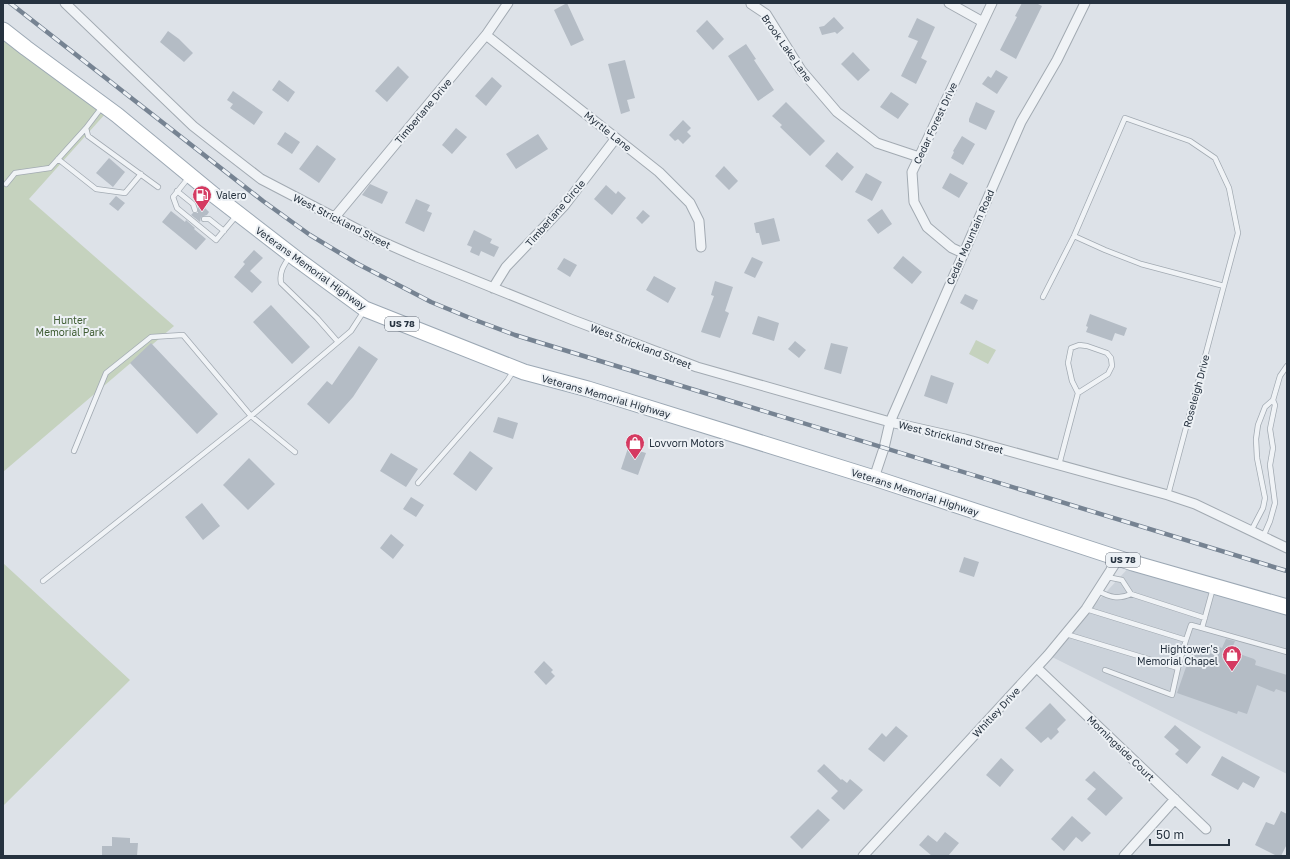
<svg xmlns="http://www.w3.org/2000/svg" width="1290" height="859" font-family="'Golos Text',sans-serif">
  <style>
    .built { fill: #cbd2da }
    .green { fill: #c5d2be }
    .building { fill: #b4bcc5 }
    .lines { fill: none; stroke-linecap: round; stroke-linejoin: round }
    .lane-casing { stroke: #a2aab2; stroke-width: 6 }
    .street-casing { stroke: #a2aab2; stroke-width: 11 }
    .primary-casing { stroke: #9ca8b4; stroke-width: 17 }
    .lane { stroke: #f0f3f6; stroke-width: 4.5 }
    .street { stroke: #f0f3f6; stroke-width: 9 }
    .primary { stroke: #fff; stroke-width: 15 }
    .rail-casing { stroke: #768392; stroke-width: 4.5 }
    .rail { stroke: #edf1f5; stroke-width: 3; stroke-dasharray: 9; stroke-linecap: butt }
    .labels { text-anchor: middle; stroke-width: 4; stroke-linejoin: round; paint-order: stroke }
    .shield { fill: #edf1f5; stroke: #626b76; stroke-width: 1 }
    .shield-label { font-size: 9px; font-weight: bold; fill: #26323f }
    .street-label { font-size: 10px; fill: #26323f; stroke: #edf1f5 }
    .poi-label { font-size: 10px; fill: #26323f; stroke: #edf1f5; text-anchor: start }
    .park-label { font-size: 10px; fill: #3e5c32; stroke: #edf1f5 }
  </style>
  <rect width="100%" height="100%" fill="#dde2e8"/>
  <!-- built -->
  <path class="built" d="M1133 563 1287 607V774L1048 655Z"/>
  <!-- green -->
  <path class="green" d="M3 35 106 113 29 199 174 326 3 472Z
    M976 340 996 350 988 364 969 354Z
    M3 563 130 680 3 806Z"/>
  <!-- building -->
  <path class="building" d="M567 3 584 40 571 46 554 10Z
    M1022 3H1036L1042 6 1016 59 1000 50 1017 17 1015 16Z
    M834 17 844 28 837 34 835 32 822 35 819 27 824 26Z
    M917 18 935 27 921 58 927 61 916 84 901 76 918 41 908 37Z
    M707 20 724 39 713 50 696 31Z
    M168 31 179 39 193 53 184 62 160 42Z
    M746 44 756 59 754 60 774 90 758 101 728 56Z
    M853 52 870 70 858 81 841 64Z
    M625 60 635 98 627 100 630 111 621 114 608 64Z
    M398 66 409 77 387 102 375 91Z
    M996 70 1008 77 997 94 982 84 988 76 991 78Z
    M492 77 502 86 486 106 475 96Z
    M279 80 295 92 288 102 272 90Z
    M233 91 263 112 254 125 230 108 233 104 227 100Z
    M891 92 909 104 898 119 880 107Z
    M786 102 825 141 810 156 780 127 782 125 772 116Z
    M976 102 995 111 986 130 969 122V119Z
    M683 120 691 128 687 132 691 136 683 144 678 139 675 141 669 135Z
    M456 128 467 137 452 154 442 145Z
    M285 132 300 142 292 154 277 144Z
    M538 134 548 149 516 169 506 154Z
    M962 136 975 144 963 165 951 158 954 152 953 151Z
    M317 145 336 159 319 183 299 169Z
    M837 152 854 167 842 181 825 166Z
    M109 158 125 172 113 187 96 173Z
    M724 166 738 181 729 190 715 176Z
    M866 173 882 182 872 201 855 192Z
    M950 173 968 183 959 198 942 188Z
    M370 184 388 192 382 204 362 195Z
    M606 185 616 194 618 191 626 198 612 215 594 199Z
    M116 196 125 203 118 211 109 204Z
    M416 199 430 205 427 211 432 213 424 232 405 223Z
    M201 204 209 212 207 215 201 217 200 222 191 215 193 213H198V207Z
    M882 209 892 224 878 234 867 220Z
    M643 210 650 216 642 224 636 218Z
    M171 211 185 222 186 220 195 228 194 229 206 239 196 250 162 222Z
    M774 218 780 241 762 245 759 233H756L754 223Z
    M474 230 492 239 490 243 499 247 494 257 481 251 479 256 470 252 472 247 467 245Z
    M254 250 263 258 250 271 262 282 252 293 234 277 245 264 243 262Z
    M903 256 922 272 912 284 893 268Z
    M752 257 763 262 755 278 744 273Z
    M564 258 577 265 570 277 557 269Z
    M654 276 676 288 668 303 646 290Z
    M715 281 733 287 725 311 729 313 720 338 701 332 714 296 711 295Z
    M965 294 978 300 973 310 960 303Z
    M271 305 310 347 292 364 253 322Z
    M1090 314 1127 328 1124 336 1115 333 1112 341 1086 332 1088 327 1086 326Z
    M758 316 779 323 774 341 752 334Z
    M795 341 806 350 799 358 788 349Z
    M151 343 218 414 197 434 130 363Z
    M831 343 848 347 841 374 824 369Z
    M359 346 378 359 353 397 329 424 307 404 327 381 332 385Z
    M931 375 954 383 947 404 924 396Z
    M498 417 518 423 513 439 493 432Z
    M628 448 646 453 638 475 621 469Z
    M470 451 493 468 476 491 453 474Z
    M391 453 418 469 406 487 380 471Z
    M249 458 275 484 248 510 223 485Z
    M411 497 424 505 416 517 403 509Z
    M202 503 220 526 203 540 185 517Z
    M391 534 404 545 393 559 380 548Z
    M964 557 979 562 974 577 959 572Z
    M1226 639 1235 641 1231 651 1254 659 1256 661 1255 665 1287 675V693L1276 689 1274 692 1257 685 1247 714 1238 711 1237 714 1177 693 1193 647 1212 654 1215 645 1222 648Z
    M544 661 553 670 551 672 555 676 546 685 534 672Z
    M1050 703 1066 720 1057 729 1059 732 1051 740 1048 737 1041 743 1025 728Z
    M1175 725 1201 747 1187 764 1175 754 1179 750 1164 737Z
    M896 726 908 736 884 762 868 749 882 733 886 737Z
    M1222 756 1260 777 1254 788 1243 782 1238 790 1211 775Z
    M1001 758 1014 770 1000 787 986 775Z
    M824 764 841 780 842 779 847 783 850 779 863 790 844 810 831 798 838 791 817 771Z
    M1094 771 1123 798 1106 816 1087 799 1096 789 1085 780Z
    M818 809 830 820 802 849 790 837Z
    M1281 811 1287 814V844L1281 856H1277L1255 845 1266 822 1274 825Z
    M1072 816 1091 833 1082 842 1076 837 1064 851 1051 839Z
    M945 832 959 843 948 856H932L919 845 928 835 937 842Z
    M112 837 130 838V843H138L137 856H102V846H112Z"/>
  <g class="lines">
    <!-- lane casing -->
    <g class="lane-casing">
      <path id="lane" d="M102 107 86 128 88 136 158 187
        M58 159 96 189 125 193 141 174
        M189 177 173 197 177 208 216 240 237 215
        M6 184 15 173 50 168 86 128
        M177 191 193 204 195 210
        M204 219H209L224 231
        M1074 236 1105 250 1141 264 1224 286
        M290 256C284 265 279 272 281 283L317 318 338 342
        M1043 297 1074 236 1125 118 1190 141 1215 158 1229 188 1238 233 1168 495
        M74 451 106 373 151 337 183 335 251 416 295 452
        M1059 465 1078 393 1072 381 1068 363 1071 348 1079 345 1087 346 1107 353 1111 358 1112 366 1108 374 1078 393
        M418 483 507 381 514 370
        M1251 531 1263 508 1265 498 1257 458 1256 439 1258 425 1265 407 1273 400 1280 376 1287 366
        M1263 537 1270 521 1275 503 1270 465 1273 448 1270 429 1275 405 1273 400
        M1107 577 1122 580 1131 594 1205 618
        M43 581 251 416 351 331 364 311
        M1098 591C1110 597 1118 600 1131 594
        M1086 609 1186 640 1191 625 1202 628 1213 588
        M1202 628 1287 652
        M1066 634 1178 668 1186 640
        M1105 670 1172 695 1178 668"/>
    </g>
    <!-- street casing -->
    <g class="street-casing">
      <path id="street" d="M65 3 193 126 221 148 261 179 376 239 417 257 573 320 697 367 890 422 965 439 1168 495 1195 504 1287 548
        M949 3 983 22
        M751 4 766 14 801 70 837 112 877 143 919 157
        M486 35 659 172 690 203 699 221 701 247
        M334 218 486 35 508 3
        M963 253 952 248 927 227 914 202 912 172 992 3
        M493 288 506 267 564 206 616 138
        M874 478 884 448 890 422 1021 122 1057 60 1085 3
        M1037 668 1206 829
        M863 856 1048 655 1086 609 1118 559
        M1124 856 1175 799"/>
    </g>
    <!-- primary casing -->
    <g class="primary-casing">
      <path id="primary" d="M3 30 26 48 117 115 214 195 298 260 365 309 524 372 588 389 874 478 1133 563 1287 607"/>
    </g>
    <!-- lane -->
    <use href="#lane" class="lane"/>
    <!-- street -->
    <use href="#street" class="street"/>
    <!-- primary -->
    <use href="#primary" class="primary"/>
    <!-- rail casing -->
    <g class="rail-casing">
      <path id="rail" d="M10 3 263 201 310 235 358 264 431 302 475 320 515 335 1287 571"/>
    </g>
    <!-- rail -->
    <use href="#rail" class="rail"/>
  </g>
  <!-- icons -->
  <defs>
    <g id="fuel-pin" transform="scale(1)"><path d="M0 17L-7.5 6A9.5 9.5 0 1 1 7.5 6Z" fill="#d53a61" stroke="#edf1f5"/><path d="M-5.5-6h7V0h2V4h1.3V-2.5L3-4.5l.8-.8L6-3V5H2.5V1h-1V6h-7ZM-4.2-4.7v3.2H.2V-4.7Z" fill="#fff"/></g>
    <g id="shop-pin" transform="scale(1)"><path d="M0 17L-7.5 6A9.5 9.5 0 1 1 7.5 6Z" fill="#d53a61" stroke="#edf1f5"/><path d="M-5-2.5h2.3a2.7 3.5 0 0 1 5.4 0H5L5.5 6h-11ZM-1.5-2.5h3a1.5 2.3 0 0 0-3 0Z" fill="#fff"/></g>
  </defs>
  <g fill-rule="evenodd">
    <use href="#fuel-pin" x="202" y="195"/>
    <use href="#shop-pin" x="635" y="443"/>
    <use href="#shop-pin" x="1232" y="655"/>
  </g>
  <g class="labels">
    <!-- shield labels -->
    <g class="shield">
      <rect x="385" y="317" width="34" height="14" rx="3"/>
      <rect x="1106" y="553" width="34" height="14" rx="3"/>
    </g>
    <g class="shield-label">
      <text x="402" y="327">US 78</text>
      <text x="1123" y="563">US 78</text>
    </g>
    <!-- street labels -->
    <g class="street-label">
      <text transform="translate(787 48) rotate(55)" y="4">Brook Lake Lane</text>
      <text transform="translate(423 111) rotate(-50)" y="4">Timberlane Drive</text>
      <text transform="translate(935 123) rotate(-65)" y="4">Cedar Forest Drive</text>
      <text transform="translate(608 131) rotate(39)" y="4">Myrtle Lane</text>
      <text transform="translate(555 213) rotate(-49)" y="4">Timberlane Circle</text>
      <text transform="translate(342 221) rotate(27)" y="4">West Strickland Street</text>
      <text transform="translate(970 237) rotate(-66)" y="4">Cedar Mountain Road</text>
      <text transform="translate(311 268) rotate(36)" y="4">Veterans Memorial Highway</text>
      <text transform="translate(641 346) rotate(21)" y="4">West Strickland Street</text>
      <text transform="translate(1196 391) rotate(-75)" y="4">Roseleigh Drive</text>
      <text transform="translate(606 396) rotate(16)" y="4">Veterans Memorial Highway</text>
      <text transform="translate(951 437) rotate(14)" y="4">West Strickland Street</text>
      <text transform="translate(915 492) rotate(18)" y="4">Veterans Memorial Highway</text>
      <text transform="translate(996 712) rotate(-47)" y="4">Whitley Drive</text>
      <text transform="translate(1121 748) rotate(44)" y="4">Morningside Court</text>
    </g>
    <!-- poi labels -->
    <g class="poi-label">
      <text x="216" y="199">Valero</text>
      <text x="649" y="447">Lovvorn Motors</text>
      <text x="1218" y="653" text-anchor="end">Hightower's<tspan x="1218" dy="12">Memorial Chapel</tspan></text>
    </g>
    <!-- park labels -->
    <g class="park-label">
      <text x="70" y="324">Hunter<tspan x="70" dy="12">Memorial Park</tspan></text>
    </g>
  </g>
  <!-- border -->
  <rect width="1290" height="859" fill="none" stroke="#26323f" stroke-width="8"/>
  <!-- scale -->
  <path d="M1150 839v6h79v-6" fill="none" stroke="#26323f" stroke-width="2"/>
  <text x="1156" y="839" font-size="12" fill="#26323f" stroke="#edf1f5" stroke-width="3" paint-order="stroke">50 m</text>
</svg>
